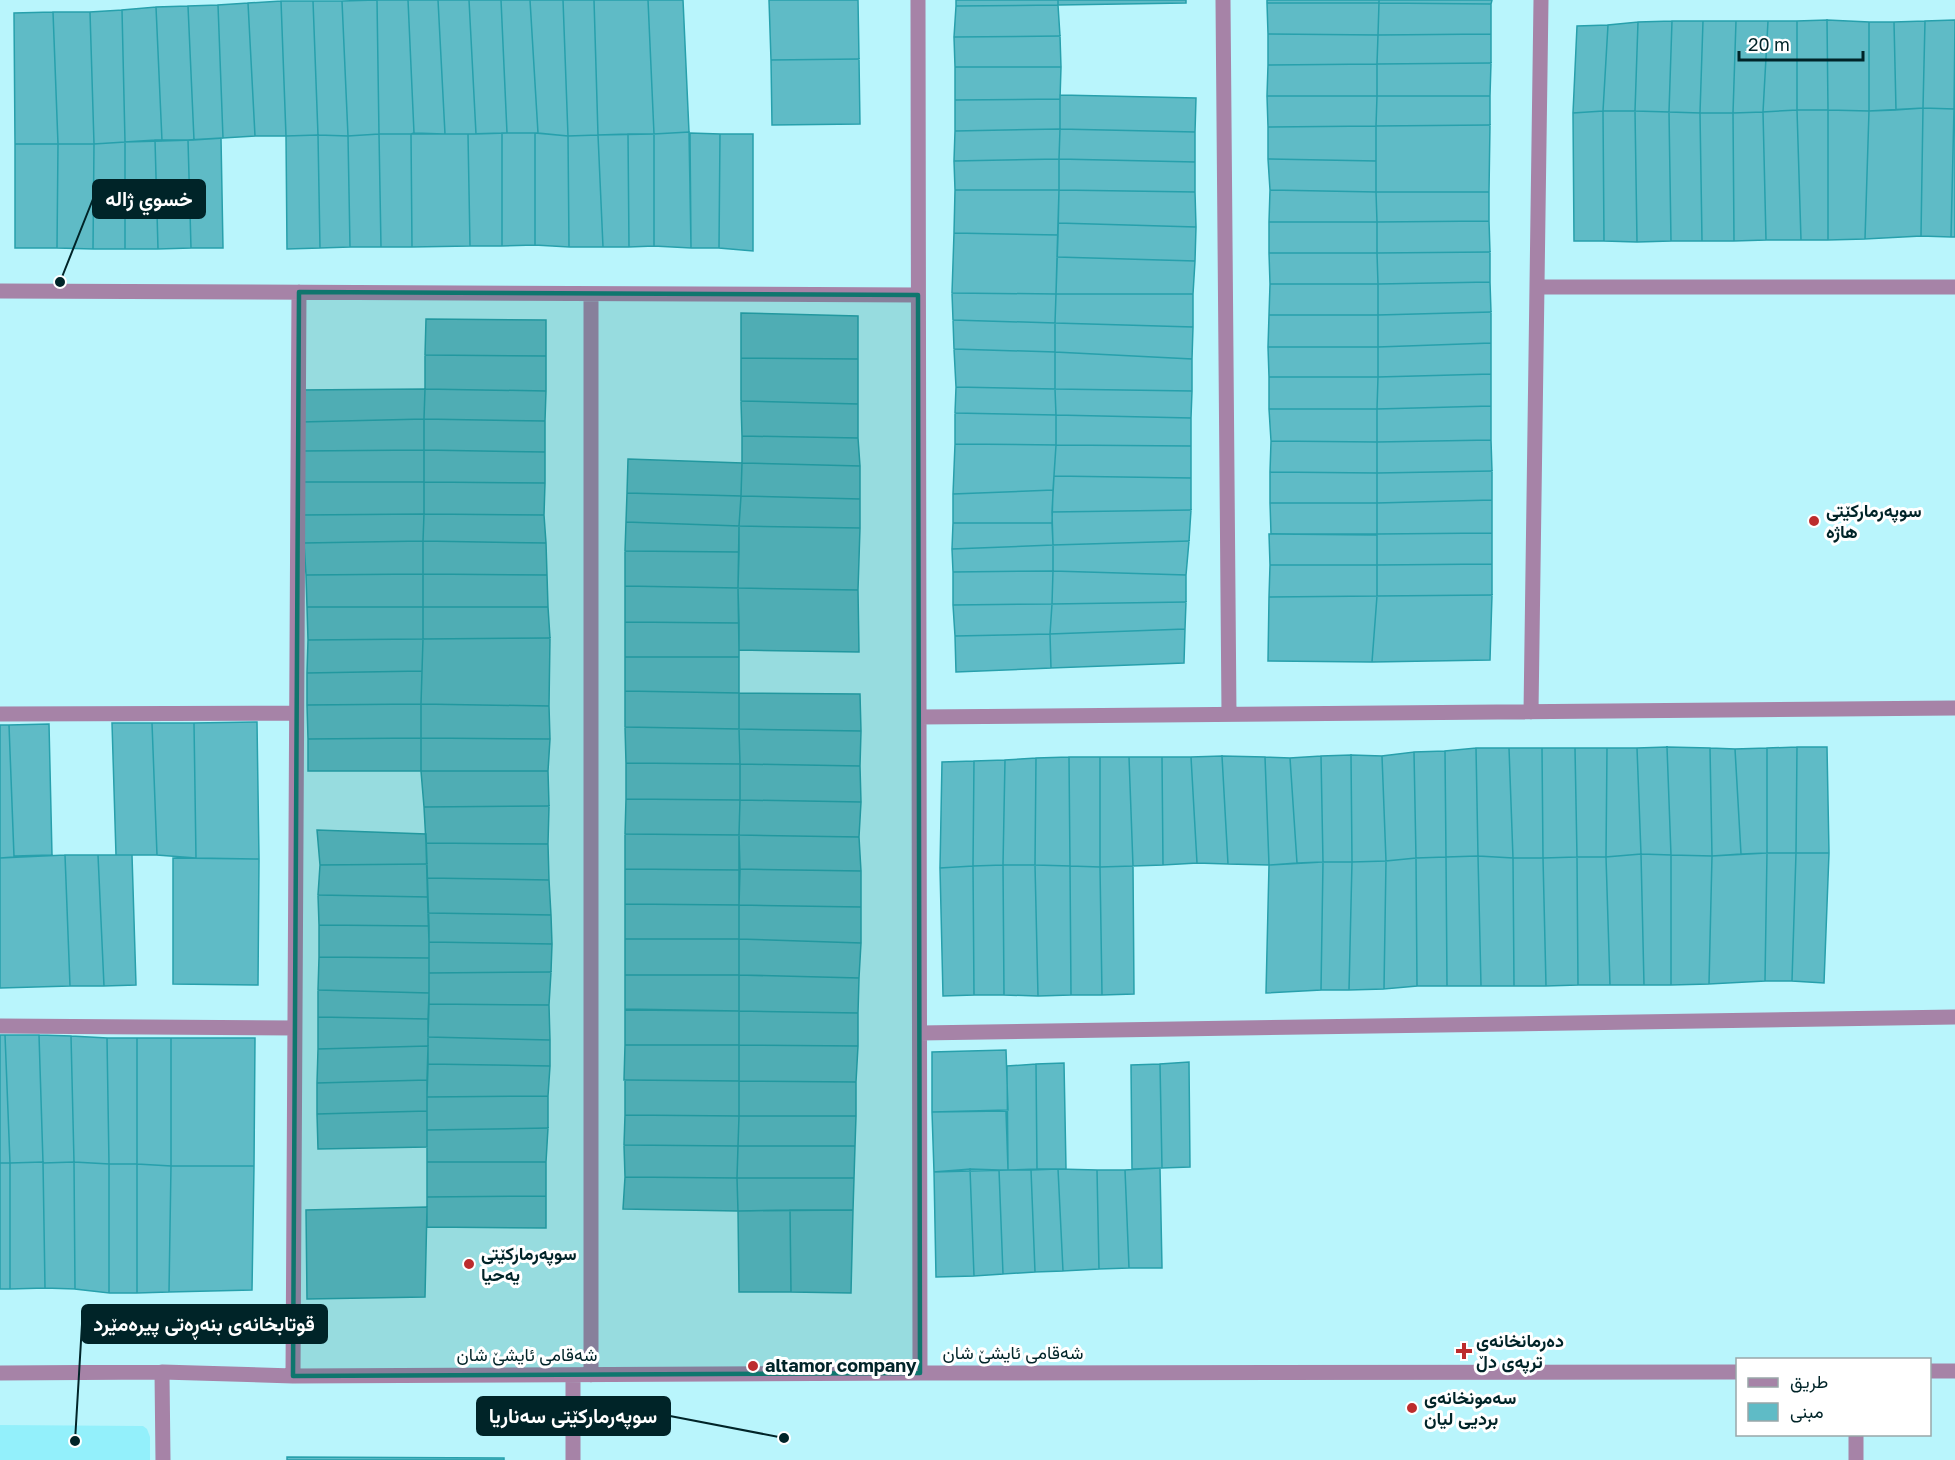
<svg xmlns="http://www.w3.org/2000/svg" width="1955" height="1460" font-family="'Golos Text',Vazirmatn,sans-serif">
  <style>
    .built { fill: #93f0fb }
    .building { fill: #5fbbc6; stroke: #27a0ac; stroke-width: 1.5 }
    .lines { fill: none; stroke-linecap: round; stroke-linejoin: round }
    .minor { stroke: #a683a7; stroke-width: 15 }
    .marked { fill: #0f766e; fill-opacity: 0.2; stroke: #0f766e; stroke-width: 4.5; stroke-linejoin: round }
    .poi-dot { fill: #bc2c2d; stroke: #fff; stroke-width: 2 }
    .labels { text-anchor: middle; stroke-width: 6; stroke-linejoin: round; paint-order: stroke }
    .poi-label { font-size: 18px; font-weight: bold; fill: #002428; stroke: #fff; text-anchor: start }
    .street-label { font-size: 18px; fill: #002428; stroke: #fff }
    .leader { fill: none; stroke: #002428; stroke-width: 2 }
    .callout-dot { fill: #002428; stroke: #fff; stroke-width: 2 }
    .callout { fill: #002428; stroke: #002428; stroke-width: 2 }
    .callout-label { font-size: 20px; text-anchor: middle; font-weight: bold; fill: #fff }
  </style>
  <rect width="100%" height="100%" fill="#b9f5fc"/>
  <!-- built -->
  <path class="built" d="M0 1425 143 1426 147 1429 150 1437V1460H0Z"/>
  <!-- building -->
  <path class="building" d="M377 0 379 134 348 136 342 1Z
    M377 0H408L414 133 411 134H379Z
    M408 0H438L445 134 414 133Z
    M438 0H469L476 134H445Z
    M469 0H501L507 133 476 134Z
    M501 0H530L538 133H507Z
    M530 0H563L568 136 538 133Z
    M563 0H594L598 135 568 136Z
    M594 0H648L654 134 598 135Z
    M648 0H683L689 132 654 134Z
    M769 0H858L859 59 771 60Z
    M956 0H1058V5L956 6Z
    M1058 0H1186V3L1058 5Z
    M1267 0H1379V3H1267Z
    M1379 0H1492L1491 4 1379 3Z
    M281 1 286 136H255L248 3Z
    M281 1H313L318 135 286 136Z
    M313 1H342L348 136 318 135Z
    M248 3 255 136 223 138 218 5Z
    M1267 3H1379L1378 35 1268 34Z
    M1379 3 1491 4V34L1378 35Z
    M218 5 223 138 194 140 188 6Z
    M1058 5 1060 36 954 37 956 6Z
    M188 6 194 140 162 141 156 7Z
    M156 7 162 141 125 142 122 10Z
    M122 10 125 142 94 144 90 12Z
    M53 12 58 144H15L14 13Z
    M53 12H90L94 144H58Z
    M1827 20 1828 110H1797V21Z
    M1827 20 1869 22V111L1828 110Z
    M1955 20 1954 109 1923 108 1925 21Z
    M1672 21 1669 112 1635 111 1638 22Z
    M1672 21H1703L1700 113 1669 112Z
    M1703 21H1736L1733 113H1700Z
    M1736 21H1768L1763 112 1733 113Z
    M1768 21H1797V110L1763 112Z
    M1925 21 1923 108 1896 110 1894 22Z
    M1955 21V109H1954Z
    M1638 22 1635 111H1603L1608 25Z
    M1869 22H1894L1896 110 1869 111Z
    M1608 25 1603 111 1573 113 1577 26Z
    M1268 34 1378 35 1377 64 1268 65Z
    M1491 34V63L1377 64 1378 35Z
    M1060 36 1061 67H955L954 37Z
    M859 59 860 124 772 125 771 60Z
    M1491 63 1490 96H1377V64Z
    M1377 64V96H1267L1268 65Z
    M955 67H1061L1060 99 955 100Z
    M1060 95 1196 98 1195 132 1060 129Z
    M1267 96H1377L1376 126 1268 127Z
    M1377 96H1490V125L1376 126Z
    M1060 99V129L955 131V100Z
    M1923 108 1921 236 1865 239 1869 111Z
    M1923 108 1954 109 1951 237 1921 236Z
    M1954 109H1955V237H1951Z
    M1797 110 1801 240H1766L1763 112Z
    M1797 110H1828V240H1801Z
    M1828 110 1869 111 1865 239 1828 240Z
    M1603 111 1604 241H1574L1573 113Z
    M1603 111H1635L1637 242 1604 241Z
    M1635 111 1669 112 1671 241 1637 242Z
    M1669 112 1700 113 1702 241H1671Z
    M1763 112 1766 240 1734 241 1733 113Z
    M1700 113H1733L1734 241H1702Z
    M1490 125 1489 192H1376V126Z
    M1376 126V161L1268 159V127Z
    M1060 129 1059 159 954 161 955 131Z
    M1060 129 1195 132V162L1059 159Z
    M689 132 691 248 654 246V134Z
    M502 133V246H470L468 134Z
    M502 133H535V245L502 246Z
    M535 133 568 136 569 247 535 245Z
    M690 133 720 134 719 248H691Z
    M379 134 381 247H350L348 136Z
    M379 134H411L412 247H381Z
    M411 134H468L470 246 412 247Z
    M628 134 629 247H603L598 135Z
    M628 134H654V246L629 247Z
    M720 134H753V251L719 248Z
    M318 135 320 248 287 249 286 136Z
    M318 135 348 136 350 247 320 248Z
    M598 135 603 247H569L568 136Z
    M221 138 223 248H191L188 140Z
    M155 140 158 249H125V142Z
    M155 140H188L191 248 158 249Z
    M125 142V249H93L94 144Z
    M15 144H58L57 248H15Z
    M58 144H94L93 249 57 248Z
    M1059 159V190H955L954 161Z
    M1059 159 1195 162V192L1059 190Z
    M1268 159 1376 161V192L1270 190Z
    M955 190H1059L1058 235 954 233Z
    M1059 190 1195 192 1196 227 1058 223Z
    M1270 190 1376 192 1377 222H1269Z
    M1376 192H1489V221L1377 222Z
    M1489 221 1490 252 1377 253V222Z
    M1269 222H1377V253H1269Z
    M1058 223 1196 227 1195 261 1057 257Z
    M954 233 1058 235 1056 294 952 293Z
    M1490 252V282L1378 284 1377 253Z
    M1269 253H1377L1378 284H1270Z
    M1057 257 1195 261 1193 294H1056Z
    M1490 282 1491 312 1378 315V284Z
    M1270 284H1378V315H1269Z
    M952 293 1056 294 1055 323 953 320Z
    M1056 294H1193V327L1055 323Z
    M1491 312V343L1378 347V315Z
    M741 313 858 316V359L741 358Z
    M1269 315H1378V347H1268Z
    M426 319 546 320V356L425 355Z
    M953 320 1055 323V352L954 349Z
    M1055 323 1193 327 1192 359 1055 352Z
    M1491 343V374L1378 377V347Z
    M1268 347H1378V377H1269Z
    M954 349 1055 352V389L956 387Z
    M1055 352 1192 359V391L1055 389Z
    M425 355 546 356V391L425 389Z
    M741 358 858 359V404L741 401Z
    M1491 374V406L1377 409 1378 377Z
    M1269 377H1378L1377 409H1269Z
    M956 387 1055 389 1056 415 955 413Z
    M425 389 546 391 545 421 424 419Z
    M425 389 424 419 301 422 299 390Z
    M1055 389 1192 391 1191 418 1056 415Z
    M741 401 858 404V438L742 436Z
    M1491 406V440L1377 442V409Z
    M1269 409H1377V442L1271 441Z
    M955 413 1056 415V445L955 444Z
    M1056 415 1191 418V446L1056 445Z
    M424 419 545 421V452L424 450Z
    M424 419V450L302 451 301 422Z
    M742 436 858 438 860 466 742 463Z
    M1491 440 1492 471 1377 473V442Z
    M1271 441 1377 442V473L1270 472Z
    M955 444 1056 445 1053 490 953 494Z
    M1056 445 1191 446V478L1054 476Z
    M424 450 545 452V483L424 482Z
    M424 450V482H303L302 451Z
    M628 459 742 463 741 496 627 493Z
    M742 463 860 466V499L741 496Z
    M1492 471V500L1377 503V473Z
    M1270 472 1377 473V503H1270Z
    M1054 476 1191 478V510L1052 512Z
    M303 482H424V514L303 515Z
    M424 482 545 483 544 515 424 514Z
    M1053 490 1052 523H953V494Z
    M627 493 741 496 739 526 626 522Z
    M741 496 860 499V528L739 526Z
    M1492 500V533L1377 534V503Z
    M1270 503H1377V534H1271Z
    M1191 510 1189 541 1053 545 1052 512Z
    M424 514 544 515 546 543 423 541Z
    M424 514 423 541 304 543 303 515Z
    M626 522 739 526V552L625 551Z
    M953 523H1052L1053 545 952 549Z
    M739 526 860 528 858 590 738 588Z
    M1492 533V564L1377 565V534Z
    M1269 534 1377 535V565H1270Z
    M423 541 546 543 547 575 423 574Z
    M423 541V574L306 575 304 543Z
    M1189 541 1186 575 1053 571V545Z
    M1053 545V571L953 572 952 549Z
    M625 551 739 552 738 588 625 586Z
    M1492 564V595L1377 596V565Z
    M1270 565H1377V596L1269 597Z
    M1053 571 1186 575V602L1052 604Z
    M1053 571 1052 604 953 605V572Z
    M423 574 547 575 548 607H423Z
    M423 574V607H307L306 575Z
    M625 586 738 588 739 623 625 622Z
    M738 588 858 590 859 652 739 650Z
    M1492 595 1490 660 1372 662 1377 596Z
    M1377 596 1372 662 1268 661 1269 597Z
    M1186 602 1185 629 1050 634 1052 604Z
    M1052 604 1050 634 955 636 953 605Z
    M307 607H423V639L308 640Z
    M423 607H548L550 638 423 639Z
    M625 622 739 623V657H625Z
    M1185 629 1184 663 1051 668 1050 634Z
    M1050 634 1051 668 956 672 955 636Z
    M550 638 549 706 421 704 423 639Z
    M423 639 422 671 307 673 308 640Z
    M625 657H739V693L625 691Z
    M422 671 421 704 307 705V673Z
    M625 691 739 693V729L625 727Z
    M739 693 860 694 861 731 739 729Z
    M421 704 549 706 550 739 421 738Z
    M421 704V738L308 739 307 705Z
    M257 722 259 859 196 858 194 723Z
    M112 723H152L157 855H116Z
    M152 723H194L196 858 157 855Z
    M49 724 52 855 14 856 9 725Z
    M0 725H9L14 857 0 858Z
    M625 727 739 729 740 764 626 763Z
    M739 729 861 731 860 766 740 764Z
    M421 738 550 739 548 771H421Z
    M421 738V771H308V739Z
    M1667 747 1671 855 1641 854 1637 748Z
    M1667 747 1710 748 1712 856 1671 855Z
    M1797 747 1796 853H1767V748Z
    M1797 747H1827L1829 853H1796Z
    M1476 748 1478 856 1446 857 1445 751Z
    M1476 748H1509L1513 858 1478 856Z
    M1509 748H1542L1543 858H1513Z
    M1542 748H1575L1577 857 1543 858Z
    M1575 748H1607L1606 857H1577Z
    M1607 748H1637L1641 854 1606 857Z
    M1710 748 1735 749 1741 854 1712 856Z
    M1767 748V853L1741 854 1735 749Z
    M1445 751 1446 857 1416 858 1414 752Z
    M1414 752 1416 858 1386 861 1382 756Z
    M1351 755 1352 862H1323L1321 756Z
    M1351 755 1382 756 1386 861 1352 862Z
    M1222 756 1228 864 1197 863 1191 757Z
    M1222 756 1265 757 1269 865 1228 864Z
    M1321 756 1323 862 1297 863 1290 758Z
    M1069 757 1070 866 1035 865 1036 758Z
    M1069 757H1100V867L1070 866Z
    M1100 757H1129L1133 866 1100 867Z
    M1129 757H1162L1163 865 1133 866Z
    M1162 757H1191L1197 863 1163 865Z
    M1265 757 1290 758 1297 863 1269 865Z
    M1036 758 1035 865H1003L1005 760Z
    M1005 760 1003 865 973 866 974 761Z
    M974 761 973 866 940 868 942 762Z
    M626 763 740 764V800L626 799Z
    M740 764 860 766 861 802 740 800Z
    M421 771H548L549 806 424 807Z
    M626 799 740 800 739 835 625 834Z
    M740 800 861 802 859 837 739 835Z
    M549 806 548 844 426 843 424 807Z
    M317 830 426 834 427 864 320 865Z
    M625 834 739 835 740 870 625 869Z
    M739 835 859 837 861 871 739 869Z
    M426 843 548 844 549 880 427 878Z
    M1767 853 1765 981 1709 984 1712 856Z
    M1767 853H1796L1792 981H1765Z
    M1796 853H1829L1824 983 1792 981Z
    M1641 854 1644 985H1610L1606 857Z
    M1641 854 1671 855V985H1644Z
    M65 855 70 986 0 988V858Z
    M65 855H98L104 986H70Z
    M98 855H132L136 985 104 986Z
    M1671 855 1712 856 1709 984 1671 985Z
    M1478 856 1481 986H1447L1446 857Z
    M1478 856 1513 858 1514 986H1481Z
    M1446 857 1447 986H1417L1416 858Z
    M1577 857 1578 985 1546 986 1543 858Z
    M1577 857H1606L1610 985H1578Z
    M173 858 259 859 258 985 173 984Z
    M1416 858 1417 986 1384 989 1386 861Z
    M1513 858H1543L1546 986H1514Z
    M1386 861 1384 989 1349 990 1352 862Z
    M1323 862 1321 990 1266 993 1269 865Z
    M1323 862H1352L1349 990H1321Z
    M427 864 428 897 318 895 320 865Z
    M1003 865 1004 995H974L973 866Z
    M1003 865H1035L1038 996 1004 995Z
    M1035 865 1070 866 1071 995 1038 996Z
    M973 866 974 995 943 996 940 868Z
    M1070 866 1100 867 1102 995H1071Z
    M1133 866 1134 994 1102 995 1100 867Z
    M625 869 740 870 739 905 625 904Z
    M739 869 861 871V907L739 905Z
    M427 878 549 880 551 915 428 913Z
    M318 895 428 897 429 926 319 925Z
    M625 904 739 905V939H625Z
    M739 905 861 907V943L739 939Z
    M428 913 551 915 552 944 429 942Z
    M319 925 429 926V958L319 957Z
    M625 939H739V975H625Z
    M739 939 861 943 859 978 739 975Z
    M429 942 552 944 551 972 429 973Z
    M319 957 429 958V993L318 990Z
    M551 972 549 1005 429 1004V973Z
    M625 975H739V1011L625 1009Z
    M739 975 859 978 858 1013 739 1011Z
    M318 990 429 993 428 1019 318 1017Z
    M429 1004 549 1005 550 1040 428 1037Z
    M625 1010 739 1011V1045H625Z
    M739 1011 858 1013V1046L739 1045Z
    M318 1017 428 1019V1046L318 1049Z
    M0 1035H5L10 1163H0Z
    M5 1035H39L43 1162 10 1163Z
    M39 1035 71 1036 74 1162 43 1163Z
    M71 1036 107 1038 109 1164 74 1162Z
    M428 1037 550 1040V1066L428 1064Z
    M107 1038H137V1164H109Z
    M137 1038H171V1166L137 1164Z
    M171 1038H255L254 1166H171Z
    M625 1045H739V1081L624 1080Z
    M739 1045 858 1046 856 1082 739 1081Z
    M428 1046 427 1080 317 1083 318 1049Z
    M1006 1050 1008 1110 932 1112V1052Z
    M1189 1062 1190 1167 1162 1168 1160 1064Z
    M1064 1063 1066 1169H1037L1036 1064Z
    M428 1064 550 1066 548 1096 427 1097Z
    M1036 1064 1037 1169 1008 1170 1007 1066Z
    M1160 1064 1162 1168 1132 1169 1131 1065Z
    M427 1080V1111L317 1114V1083Z
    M625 1080 739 1081V1116L625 1115Z
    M739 1081 856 1082V1116H739Z
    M548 1096V1128L427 1130V1097Z
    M427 1111V1147L318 1149 317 1114Z
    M1006 1111 1008 1170 934 1172 932 1112Z
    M625 1115 739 1116 738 1146 624 1145Z
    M739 1116H856L855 1146H738Z
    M548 1128 546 1162H427V1130Z
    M624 1145 738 1146 737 1178 625 1177Z
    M738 1146H855L854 1178H737Z
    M43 1162 45 1288 10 1289V1163Z
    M74 1162 109 1164V1293L75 1289Z
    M74 1162 75 1289 45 1288 43 1163Z
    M427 1162H546V1196L427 1197Z
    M0 1163H10V1289H0Z
    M109 1164H137V1293H109Z
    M137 1164 171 1166 169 1292 137 1293Z
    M171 1166H254L252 1290 169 1292Z
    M1160 1168 1162 1268H1129L1125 1170Z
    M970 1169 999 1170 1003 1274 974 1276Z
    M970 1169 974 1276 936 1277 934 1172Z
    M1058 1169 1063 1271 1035 1272 1031 1170Z
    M1058 1169 1097 1170 1099 1269 1063 1271Z
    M999 1170H1031L1035 1272 1003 1274Z
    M1097 1170H1125L1129 1268 1099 1269Z
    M625 1177 737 1178 738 1211 623 1209Z
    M737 1178H854L853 1210 738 1211Z
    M546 1196V1228L427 1227V1197Z
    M427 1207 425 1297 307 1299 306 1210Z
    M790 1210 791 1292H739L738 1211Z
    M790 1210H853L851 1293 791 1292Z
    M287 1457 504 1458V1460H287Z"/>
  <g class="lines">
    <!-- minor -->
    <path class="minor" d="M918 0 920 1373
      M1223 0 1229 714
      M1537 287H1955
      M0 291 918 295
      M591 294V1375
      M1531 712 1541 0
      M0 714 296 713
      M919 717 1955 708
      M0 1026 295 1028
      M920 1033 1955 1017
      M1930 1371H1955
      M162 1372 163 1460
      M0 1373 162 1372 293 1376 920 1373 1738 1372
      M293 1376 299 292
      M1856 1434V1460
      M573 1460V1375"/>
  </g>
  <!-- marked area -->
  <path class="marked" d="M299 292 918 295 920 1373 293 1376Z"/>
  <!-- markers -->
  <g class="poi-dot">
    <circle cx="1814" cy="521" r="6"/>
    <circle cx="469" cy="1264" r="6"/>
    <path d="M1461 1342h6v6h6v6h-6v6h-6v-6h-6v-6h6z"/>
    <circle cx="753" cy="1366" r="6"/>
    <circle cx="1412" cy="1408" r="6"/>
  </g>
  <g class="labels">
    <!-- poi labels -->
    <g class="poi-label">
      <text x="1826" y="517">سوپەرمارکێتی<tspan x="1826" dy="21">هاژە</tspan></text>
      <text x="481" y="1260">سوپەرمارکێتی<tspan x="481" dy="21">یەحیا</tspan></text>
      <text x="1476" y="1347">دەرمانخانەی<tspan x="1476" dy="21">ترپەی دڵ</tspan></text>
      <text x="765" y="1372">altamor company</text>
      <text x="1424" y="1404">سەمونخانەی<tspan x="1424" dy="21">بردیی لیان</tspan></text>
    </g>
    <!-- street labels -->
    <g class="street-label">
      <text x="1013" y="1359">شەقامی ئایشێ شان</text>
      <text x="527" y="1361">شەقامی ئایشێ شان</text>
    </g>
  </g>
  <!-- callouts -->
  <path class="leader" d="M60 282L93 199M75 1441L82 1324M784 1438L670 1416"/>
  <g class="callout-dot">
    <circle cx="60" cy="282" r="6"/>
    <circle cx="75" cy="1441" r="6"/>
    <circle cx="784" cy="1438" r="6"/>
  </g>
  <g class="callout">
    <rect x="93" y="180" width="112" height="38" rx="6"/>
    <rect x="82" y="1305" width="245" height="38" rx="6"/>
    <rect x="477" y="1397" width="193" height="38" rx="6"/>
  </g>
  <g class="callout-label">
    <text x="149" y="206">خسوي ژاله</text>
    <text x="204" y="1331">قوتابخانەی بنەڕەتی پیرەمێرد</text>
    <text x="573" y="1423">سوپەرمارکێتی سەناریا</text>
  </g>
  <!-- legend -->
  <rect x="1736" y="1358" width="195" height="78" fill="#ffffff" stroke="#99a7a9" stroke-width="1.5"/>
  <rect x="1748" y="1378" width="30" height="9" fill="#a683a7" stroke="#99a7a9" stroke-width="1.5"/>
  <text x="1790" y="1388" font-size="18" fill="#002428">طريق</text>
  <rect x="1748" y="1403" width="30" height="18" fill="#5fbbc6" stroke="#99a7a9" stroke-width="1.5"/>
  <text x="1790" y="1418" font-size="18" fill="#002428">مبنى</text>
  <!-- scale -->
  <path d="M1739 51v9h124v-9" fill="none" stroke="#002428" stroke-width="3"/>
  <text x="1748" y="51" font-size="18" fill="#002428" stroke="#ffffff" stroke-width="4.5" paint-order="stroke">20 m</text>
</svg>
